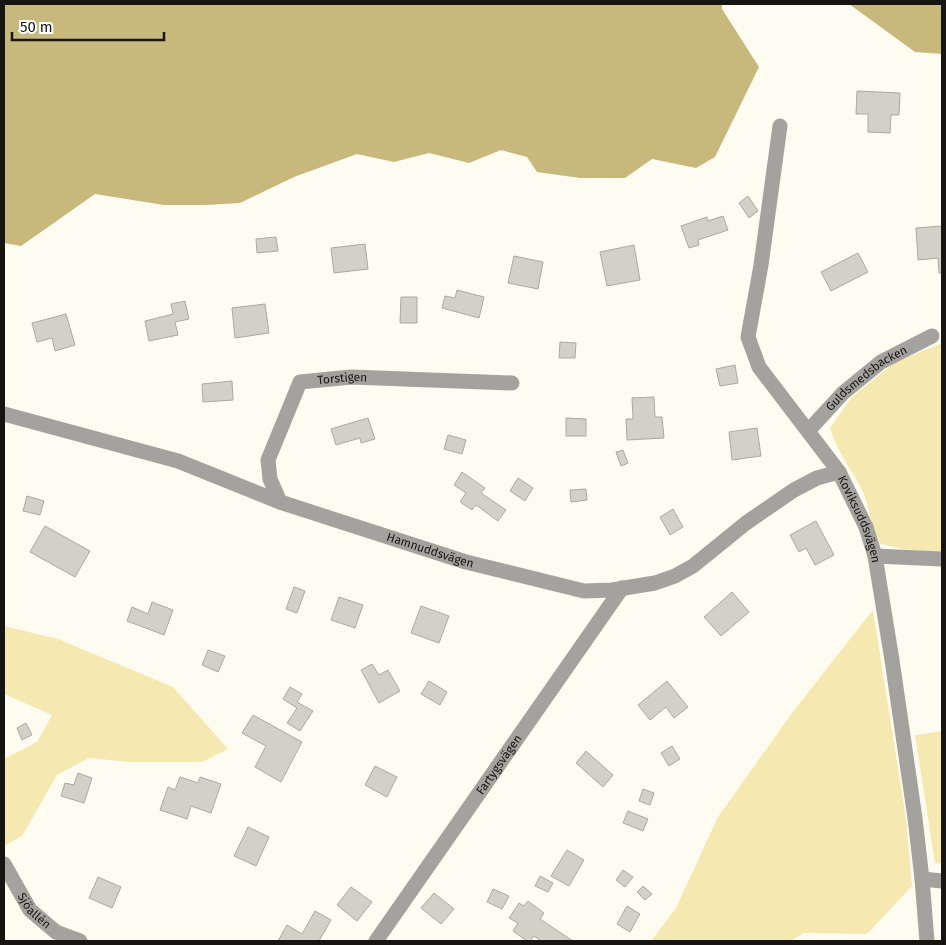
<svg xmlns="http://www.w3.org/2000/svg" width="946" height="945" font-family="'Fira Sans',sans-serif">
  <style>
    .green { fill: #f6e8b1 }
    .water { fill: #c8b87c }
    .building { fill: #d3d1c7; stroke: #aba9a0 }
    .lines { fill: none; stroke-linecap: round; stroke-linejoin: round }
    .street { stroke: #a3a29e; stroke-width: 15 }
    .labels { text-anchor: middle; stroke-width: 4; stroke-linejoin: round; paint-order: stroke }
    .street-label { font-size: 12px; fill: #161512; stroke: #fff }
  </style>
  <rect width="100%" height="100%" fill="#fefbf1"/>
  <!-- green -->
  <path class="green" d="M942 343V552L902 549 881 544C871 528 870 509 863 492 852 469 838 454 830 428L851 398 894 363Z
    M873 610 906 819 912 886 867 934 804 933 791 941H651L676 908 718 817 792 713Z
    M4 626 58 639 173 687 228 749 202 762H130L89 758 57 775 22 836 4 846V759L37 742 52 715 4 694Z
    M942 731V864L935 863 915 735Z"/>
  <!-- water -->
  <path class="water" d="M4 4H722V9L759 67 715 157 696 168 652 159 625 178H580L537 172 527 157 501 150 469 163 429 153 394 162 357 154 294 177 240 203 205 205H164L95 194 21 246 4 243Z
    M849 4H942V54L915 52Z"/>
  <!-- building -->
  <path class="building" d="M857 91 900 93 899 115H891L890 133 868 132V114H856Z
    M748 196 758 211 749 218 739 203Z
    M723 216 728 230 698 240 699 245 689 248 681 226 707 217 708 221Z
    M942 226V273H939L938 258 918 260 916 228Z
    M276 237 278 251 257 253 256 239Z
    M365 244 368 269 334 273 331 248Z
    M634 245 640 280 607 286 600 252Z
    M858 253 868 272 831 291 821 272Z
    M514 256 543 262 538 289 508 283Z
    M457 290 484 297 479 318 442 308 445 296 455 298Z
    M401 297H417V323H400Z
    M185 301 189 319 175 322 178 335 149 341 145 321 173 314 171 304Z
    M265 304 269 333 235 338 232 308Z
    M66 314 75 345 55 351 52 338 37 342 32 323Z
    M560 342 576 343 575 358H559Z
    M735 365 738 383 720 386 716 369Z
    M232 381 233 400 203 402 202 384Z
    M654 397 655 417H662L664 438 627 440 626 419H633L632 398Z
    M368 418 375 439 361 443 360 438 336 445 331 429Z
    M566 418 586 419V436H566Z
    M757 428 761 456 732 460 729 432Z
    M448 435 466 440 462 454 444 449Z
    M623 450 628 463 621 466 616 452Z
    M462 472 485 488 481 493 506 510 498 521 476 505 472 510 460 502 466 493 454 485Z
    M518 478 533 488 525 501 510 491Z
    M586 489 587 500 571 502 570 490Z
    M27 496 44 501 40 515 23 511Z
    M673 509 683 527 670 535 660 517Z
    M816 521 834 555 815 565 806 548 799 552 790 535Z
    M45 526 90 551 75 577 30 552Z
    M294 587 305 591 297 613 286 609Z
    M732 592 749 612 721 636 704 617Z
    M339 597 363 605 355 628 331 620Z
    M152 602 173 610 164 635 127 621 132 607 148 614Z
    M421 606 449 616 439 643 411 633Z
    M208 650 225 656 218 672 202 665Z
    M372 664 379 675 388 670 400 691 379 703 361 670Z
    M429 681 447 692 440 705 421 694Z
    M667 681 688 707 674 718 666 707 650 720 638 705Z
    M290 687 302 694 297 702 313 711 300 731 287 723 297 708 283 699Z
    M253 715 302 742 281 782 255 767 266 746 242 733Z
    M26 723 32 735 22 740 17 728Z
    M672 746 680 759 669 766 661 753Z
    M586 751 613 775 603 787 576 763Z
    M375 766 397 777 387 797 365 785Z
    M78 773 92 778 84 803 61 796 65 783 74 785Z
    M180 777 198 783 200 777 221 784 211 813 191 806 187 819 160 810 168 787 175 790Z
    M643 789 654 793 650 805 639 801Z
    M628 811 648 819 643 831 623 823Z
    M248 827 269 837 256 866 234 856Z
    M567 850 584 860 569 886 551 876Z
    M623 870 633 877 625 887 616 880Z
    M540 876 553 883 548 892 535 886Z
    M98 877 121 887 112 908 89 898Z
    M643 886 652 894 645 900 637 892Z
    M351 887 372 902 357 921 337 905Z
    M493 889 509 896 502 909 487 902Z
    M434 893 454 909 441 924 421 908Z
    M528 901 544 913 540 919 573 941H541L534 936 530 941H527L513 931 518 923 509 918 519 903 524 906Z
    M627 906 640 914 630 932 617 924Z
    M315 911 331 920 319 941H278L287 925 302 934Z"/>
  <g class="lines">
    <!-- street -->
    <g class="street">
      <path id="s1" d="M780 126 761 265 748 337 759 367 839 472 866 527 875 556 892 660 915 818 922 879 927 941"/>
      <path id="s2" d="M4 414 178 461 280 502 466 562 584 591 612 590 655 583 675 576 693 566 746 523 794 490 817 478 839 472"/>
      <path id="s3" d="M809 430 843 393 881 362 932 336"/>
      <path id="s4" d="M280 502 270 479 268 460 300 382 351 377 512 383"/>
      <path d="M875 556 942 559"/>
      <path id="s5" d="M4 864 30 910 56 932 80 941"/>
      <path d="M922 879 942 881"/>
      <path id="s6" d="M376 941 622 588"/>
    </g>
  </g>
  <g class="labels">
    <!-- street labels -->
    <g class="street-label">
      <text dy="4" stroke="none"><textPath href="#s4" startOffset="171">Torstigen</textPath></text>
      <text dy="4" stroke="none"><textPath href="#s3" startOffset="78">Guldsmedsbacken</textPath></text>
      <text dy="4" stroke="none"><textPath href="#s1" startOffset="429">Koviksuddsvägen</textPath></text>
      <text dy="4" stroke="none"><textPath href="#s2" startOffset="448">Hamnuddsvägen</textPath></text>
      <text dy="4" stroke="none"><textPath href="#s6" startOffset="215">Fartygsvägen</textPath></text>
      <text dy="4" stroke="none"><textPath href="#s5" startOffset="56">Sjöallén</textPath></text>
    </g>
  </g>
  <!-- border -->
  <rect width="946" height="945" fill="none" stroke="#161512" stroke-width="10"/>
  <!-- scale -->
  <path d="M12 32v8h152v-8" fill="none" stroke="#161512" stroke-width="2.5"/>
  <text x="20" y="32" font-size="15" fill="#161512" stroke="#ffffff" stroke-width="4" paint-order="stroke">50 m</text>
</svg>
